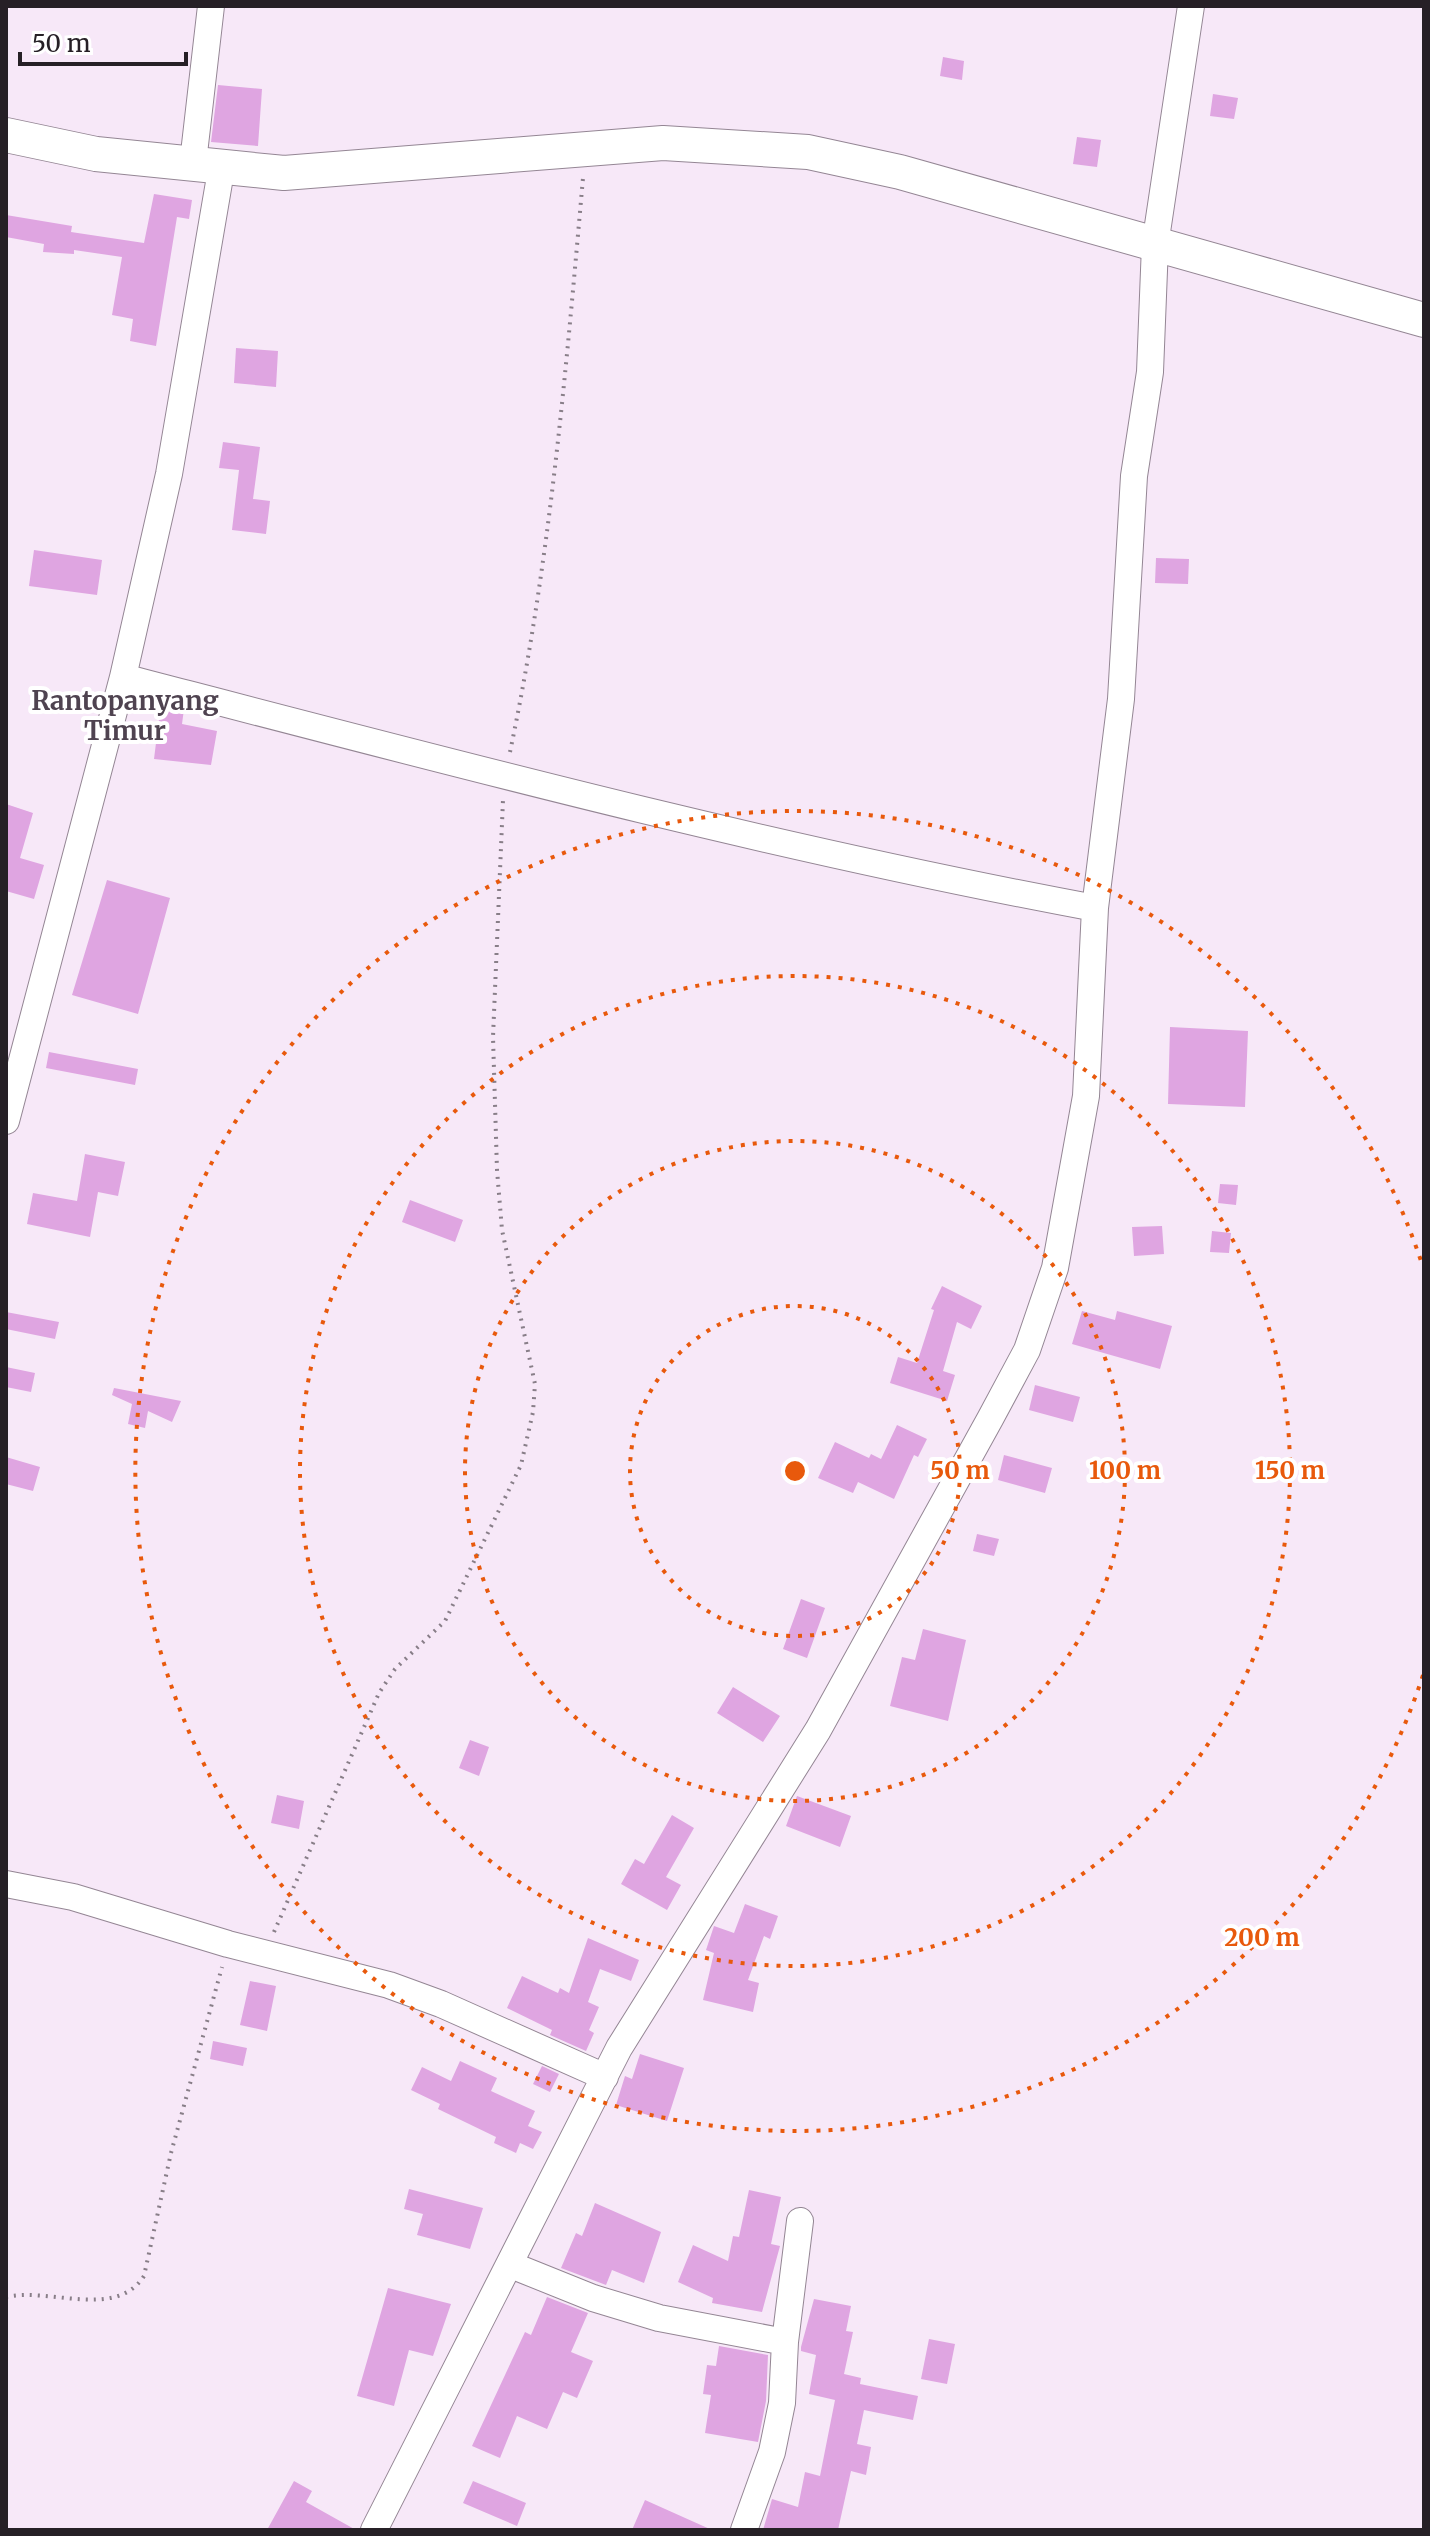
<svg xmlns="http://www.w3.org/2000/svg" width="1430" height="2536" font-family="Merriweather,serif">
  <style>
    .building { fill: #dfa5e1 }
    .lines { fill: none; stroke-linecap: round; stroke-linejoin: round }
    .minor-casing { stroke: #948694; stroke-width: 28 }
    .major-casing { stroke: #948694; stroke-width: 36 }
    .path { stroke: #887e88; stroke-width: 4; stroke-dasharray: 2 6; stroke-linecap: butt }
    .minor { stroke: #fff; stroke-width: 26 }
    .major { stroke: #fff; stroke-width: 34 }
    .ring { fill: none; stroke: #e8590c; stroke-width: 4; stroke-dasharray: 4 8 }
    .labels { text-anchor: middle; stroke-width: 8; stroke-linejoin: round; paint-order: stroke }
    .quarter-label { font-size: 26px; font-weight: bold; fill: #4f4350; stroke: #fff }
    .centre { fill: #e8590c; stroke: #fff; stroke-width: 4 }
    .ring-label { font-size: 24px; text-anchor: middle; font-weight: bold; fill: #e8590c; stroke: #fff; stroke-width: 8; stroke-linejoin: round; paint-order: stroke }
  </style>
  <rect width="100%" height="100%" fill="#f7e8f8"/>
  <!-- building -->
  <path class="building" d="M943 57 964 61 962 80 940 76Z
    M218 85 262 89 258 146 211 142Z
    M1213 94 1238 98 1234 119 1210 116Z
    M1077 137 1101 140 1097 167 1073 164Z
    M154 194 192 200 189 219 177 217 156 346 130 341 133 319 112 315 122 257 74 250V254L43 252 44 244 6 237V215L72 226 71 232 144 243Z
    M236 348 278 351 276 387 234 383Z
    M223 442 260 447 253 499 270 501 266 534 232 530 239 470 219 468Z
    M34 550 102 560 97 595 29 586Z
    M1156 558 1189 559 1188 584 1155 583Z
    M161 703 184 709 182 724 217 731 211 765 154 759Z
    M6 804 33 813 20 858 44 865 34 899 6 891Z
    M107 880 170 898 138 1014 72 995Z
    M1170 1027 1248 1031 1245 1107 1168 1104Z
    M49 1052 138 1069 135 1085 46 1068Z
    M85 1154 125 1162 118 1196 98 1192 90 1237 27 1224 33 1193 77 1201Z
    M1220 1184 1238 1185 1236 1205 1218 1203Z
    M410 1200 463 1220 455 1242 402 1222Z
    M1162 1226 1164 1254 1134 1256 1132 1227Z
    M1212 1231 1231 1233 1229 1253 1210 1252Z
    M942 1286 982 1306 971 1329 957 1322 943 1371 955 1375 947 1401 890 1383 898 1357 917 1363 934 1310 931 1309Z
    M1082 1311 1115 1320 1117 1311 1172 1326 1160 1369 1072 1344Z
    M6 1312 59 1322 55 1339 6 1329Z
    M6 1367 35 1373 31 1392 6 1387Z
    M1035 1385 1080 1397 1073 1422 1029 1410Z
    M114 1388 145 1394 181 1401 172 1422 148 1411 145 1428 128 1424 132 1404 112 1395Z
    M897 1425 927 1439 918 1457 914 1455 894 1499 858 1482 853 1493 818 1478 835 1442 869 1458 871 1454 881 1459Z
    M1004 1455 1052 1468 1045 1493 998 1480Z
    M6 1457 40 1467 33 1491 6 1484Z
    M977 1534 999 1539 994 1556 973 1551Z
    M801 1599 825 1608 807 1658 783 1649Z
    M923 1629 966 1640 948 1721 890 1706 902 1657 915 1660Z
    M733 1687 780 1716 763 1742 717 1713Z
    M470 1740 489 1747 479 1776 459 1768Z
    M277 1795 304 1801 299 1829 271 1823Z
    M797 1796 851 1816 840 1847 786 1826Z
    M672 1815 694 1828 666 1877 681 1885 667 1910 621 1884 635 1859 644 1864Z
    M745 1904 778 1916 770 1939 764 1936 748 1980 759 1983 753 2012 703 2000 714 1953 706 1950 714 1926 734 1933Z
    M588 1938 639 1960 631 1981 600 1969 588 2002 599 2007 589 2030 594 2033 586 2051 550 2035 552 2030 507 2008 522 1976 558 1993 560 1988 569 1993Z
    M250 1981 276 1986 267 2031 240 2025Z
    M213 2041 247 2048 243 2066 210 2059Z
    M640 2054 684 2068 667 2121 616 2105 625 2076 632 2079Z
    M460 2061 497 2078 491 2091 535 2111 528 2126 542 2132 533 2149 520 2143 516 2153 494 2143 496 2137 438 2109 440 2104 411 2090 422 2067 451 2081Z
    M542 2066 559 2074 550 2092 533 2084Z
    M409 2189 483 2208 470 2249 417 2235 423 2214 404 2209Z
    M749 2190 781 2197 771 2244 780 2246 762 2312 712 2303 713 2298 678 2282 693 2245 728 2261 733 2236 739 2237Z
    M595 2203 661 2232 644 2283 612 2270 606 2285 561 2268 576 2233 582 2236Z
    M388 2288 451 2304 433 2356 409 2350 394 2406 357 2396Z
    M547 2297 588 2313 571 2352 593 2361 577 2398 563 2392 547 2429 517 2416 500 2458 472 2446 525 2332 531 2335Z
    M814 2299 851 2306 846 2331 853 2332 844 2374 861 2378 860 2384 918 2396 913 2420 864 2410 857 2444 871 2447 866 2475 851 2471 838 2530H763L772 2499 798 2507 805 2472 820 2476 835 2400 809 2394 816 2355 801 2351V2347Z
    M929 2339 955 2344 947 2384 921 2379Z
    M719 2346 768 2355 766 2401 758 2442 705 2433 711 2395 703 2394 707 2365 716 2366Z
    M294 2481 312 2491 306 2502 356 2530H267Z
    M473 2481 526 2503 517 2526 463 2503Z
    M645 2500 712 2530H632Z"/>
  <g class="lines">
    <!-- minor casing -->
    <g class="minor-casing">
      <path id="minor" d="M193 162 211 6
        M123 677C445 761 767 847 1095 908
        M6 1121 123 677 169 474 222 165
        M6 1884 73 1897 228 1944 389 1985 441 2004 605 2077
        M511 2265 593 2298 659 2318 785 2342
        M374 2530 619 2048 818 1730 990 1419 1027 1350 1055 1268 1086 1096 1095 908 1121 699 1134 476 1150 372 1155 245 1191 6
        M744 2530 772 2452 782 2403 785 2342 800 2221"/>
    </g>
    <!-- major casing -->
    <g class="major-casing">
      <path id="major" d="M6 135 96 154 284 173 663 143 808 152 900 172 1424 320"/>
    </g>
    <!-- path -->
    <path class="path" d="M510 752C550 562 566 370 583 178
      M274 1932 379 1693 395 1669 445 1621 521 1465 533 1412 535 1384 502 1230 497 1170 493 1037 503 800
      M6 2297C49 2287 116 2320 144 2276L171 2153 222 1967"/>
    <!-- minor -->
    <use href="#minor" class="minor"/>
    <!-- major -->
    <use href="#major" class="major"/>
  </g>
  <!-- distance rings -->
  <g class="ring">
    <circle cx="795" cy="1471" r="165"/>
    <circle cx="795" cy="1471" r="330"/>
    <circle cx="795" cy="1471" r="495"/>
    <path d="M1423 1675A660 660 0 1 1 1423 1267"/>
  </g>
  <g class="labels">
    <!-- quarter labels -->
    <g class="quarter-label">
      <text x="125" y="710">Rantopanyang<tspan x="125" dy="30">Timur</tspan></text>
    </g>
  </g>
  <circle cx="795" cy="1471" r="12" class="centre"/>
  <g class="ring-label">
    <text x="960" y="1479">50 m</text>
    <text x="1125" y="1479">100 m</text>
    <text x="1290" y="1479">150 m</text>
    <text x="1262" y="1946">200 m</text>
  </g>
  <!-- border -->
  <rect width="1430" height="2536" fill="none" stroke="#262026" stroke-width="16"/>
  <!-- scale -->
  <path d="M20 52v12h166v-12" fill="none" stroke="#262026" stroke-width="4"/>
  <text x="32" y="52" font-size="24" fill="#262026" stroke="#ffffff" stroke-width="6" paint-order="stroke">50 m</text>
</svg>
